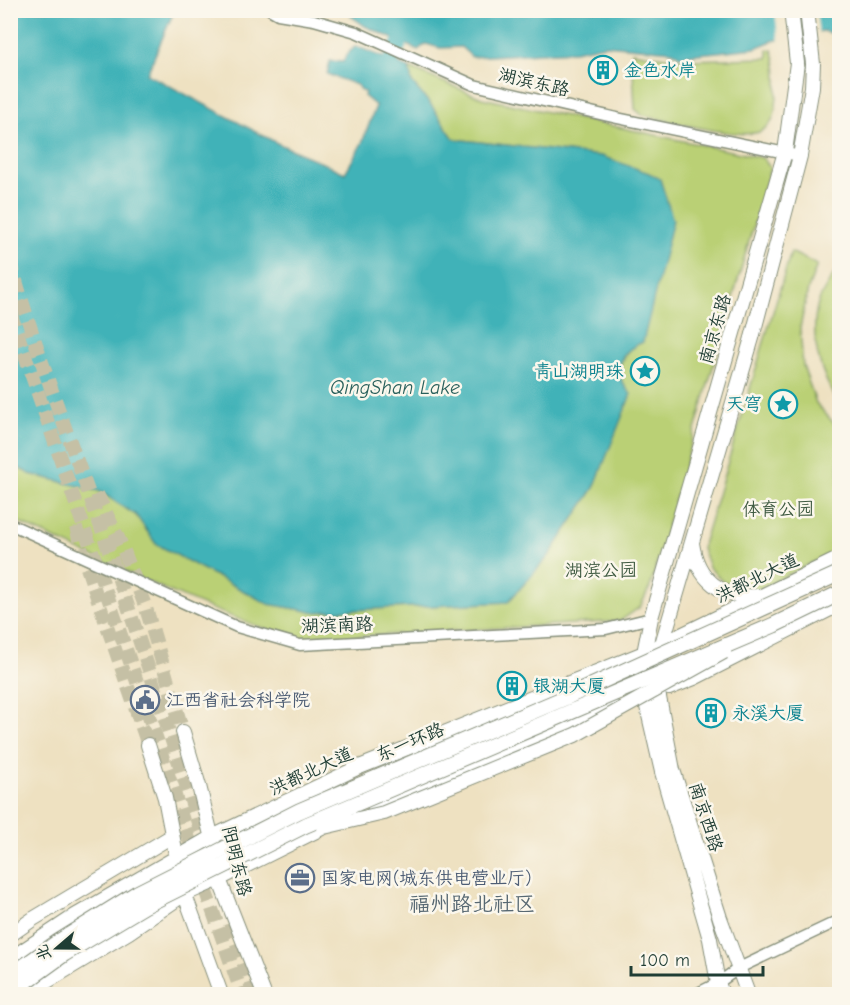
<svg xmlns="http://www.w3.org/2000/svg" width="850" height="1005" font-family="'Comic Neue','LXGW WenKai TC',sans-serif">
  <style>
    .green { fill: #bad074; stroke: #6c8654; stroke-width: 1.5 }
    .water { fill: #41b2b8; stroke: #307876; stroke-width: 1.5 }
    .pier { fill: #eee1c1 }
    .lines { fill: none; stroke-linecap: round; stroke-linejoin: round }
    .river { stroke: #41b2b8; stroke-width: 16 }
    .major-tunnel { stroke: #c5c0a5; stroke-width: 14; stroke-dasharray: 14 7; stroke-linecap: butt }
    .minor-casing { stroke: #868f7a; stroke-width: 13 }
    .major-casing { stroke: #868f7a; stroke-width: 16 }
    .minor { stroke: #fff; stroke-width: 10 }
    .major { stroke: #fff; stroke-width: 14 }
    .major-bridge-casing { stroke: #868f7a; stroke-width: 16; stroke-linecap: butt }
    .highway-bridge-casing { stroke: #868f7a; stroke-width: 17; stroke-linecap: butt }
    .major-bridge { stroke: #fff; stroke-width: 14 }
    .highway-bridge { stroke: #fff; stroke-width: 15 }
    .labels { text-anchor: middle; stroke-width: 5; stroke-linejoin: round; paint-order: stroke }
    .culture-label { font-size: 18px; fill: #0d838f; stroke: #fbf7ec; text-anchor: start }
    .street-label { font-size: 18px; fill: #1f3d34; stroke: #fbf7ec }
    .park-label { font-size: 18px; fill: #3e5a41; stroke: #fbf7ec }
    .service-label { font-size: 18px; fill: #4e5e75; stroke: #fbf7ec; text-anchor: start }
    .water-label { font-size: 20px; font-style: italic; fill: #29605c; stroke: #fbf7ec }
    .quarter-label { font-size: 21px; fill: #586973; stroke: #fbf7ec }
  </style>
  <rect width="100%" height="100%" fill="#fbf7ec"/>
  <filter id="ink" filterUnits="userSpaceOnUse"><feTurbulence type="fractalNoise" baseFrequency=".0167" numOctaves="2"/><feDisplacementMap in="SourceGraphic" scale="12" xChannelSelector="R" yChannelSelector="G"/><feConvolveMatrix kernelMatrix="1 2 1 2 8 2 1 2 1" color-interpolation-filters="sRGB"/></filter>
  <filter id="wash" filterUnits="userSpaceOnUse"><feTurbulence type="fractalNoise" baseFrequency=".008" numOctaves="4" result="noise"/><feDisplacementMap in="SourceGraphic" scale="24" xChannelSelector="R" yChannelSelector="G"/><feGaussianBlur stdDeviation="1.35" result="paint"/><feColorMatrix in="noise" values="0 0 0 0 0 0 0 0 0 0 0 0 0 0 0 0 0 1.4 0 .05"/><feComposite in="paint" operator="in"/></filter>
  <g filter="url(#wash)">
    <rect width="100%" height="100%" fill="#eee1c1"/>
    <!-- green -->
    <path class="green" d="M772 49C778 65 777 79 777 95 776 109 775 124 761 131 743 141 666 120 642 115L635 109 632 52 685 60 768 58V50Z
      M409 68 482 98 763 158 770 168 650 587 640 607 620 621 299 640C199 609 106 562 11 519V464L30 474 99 491 136 515 156 544 268 604 314 612 508 602 548 557 594 488 624 387C617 370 619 361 631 347L601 156 454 139 431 105 412 83Z
      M791 252 817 265 808 289 800 328 803 366 816 403 839 429V549L759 590 737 589 722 581 709 567 702 548Z
      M839 266V403C820 376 809 336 818 303 822 291 833 277 839 266Z"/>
    <!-- water -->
    <path class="water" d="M11 10 174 11 147 74 277 143 345 173 362 143 376 106 364 96 365 92 361 91 357 85 327 74 330 61 343 62 346 55 356 46 409 68 412 83 431 105 454 139 601 156 649 173 660 179 673 220 643 342C616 353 612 373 631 394L594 488 548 557 508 602 314 612 268 604 156 544 136 515 99 491 30 474 11 464Z
      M352 10H839L840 35 823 31 772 41 755 48 679 56 673 51 605 45 574 51 472 57 461 47 440 48 426 44 418 50 365 26 351 16Z"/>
    <!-- pier -->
    <path class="pier" d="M775 11H816L819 34 779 43Z"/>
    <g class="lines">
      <!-- river -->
      <path class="river" d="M387 68 408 26H412"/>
    </g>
  </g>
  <g filter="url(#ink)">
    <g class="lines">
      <!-- major-tunnel -->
      <path class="major-tunnel" d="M10 260C37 357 75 452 108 548 145 654 178 760 212 867
        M10 312 158 743 207 895 242 994
        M97 494 122 546 146 608 183 732
        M76 527 84 559 148 745
        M230 923 254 994"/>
      <!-- minor casing -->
      <g class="minor-casing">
        <path id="minor" d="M271 10 278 14 314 20 356 32 474 85 617 118 800 156
          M10 524 237 627 300 645 606 629 651 618
          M696 994 718 983 739 968 840 920"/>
      </g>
      <!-- major casing -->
      <g class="major-casing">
        <path id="major" d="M692 543C697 579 721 599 758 596
          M669 688 694 678 840 604
          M183 732 199 786 213 843
          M148 745 165 798 178 865
          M373 804 615 708
          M217 871 219 879 264 994
          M182 887 221 994
          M10 935 33 919 172 836
          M10 959 75 916 212 837 357 768 644 653 840 558
          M26 994 129 932 183 895 219 879 334 822
          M722 994 718 983 710 939 662 772 645 698 644 653 651 618 785 152 797 63 791 10
          M748 994 720 918 673 770 658 692 662 644 752 338 800 156 812 87 813 64 807 10"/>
      </g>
      <!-- minor -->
      <use href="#minor" class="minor"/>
      <!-- major -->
      <use href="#major" class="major"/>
      <!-- major-bridge casing -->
      <g class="major-bridge-casing">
        <path id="major-bridge" d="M324 827 384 813 575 735 724 652"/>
      </g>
      <!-- highway-bridge casing -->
      <g class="highway-bridge-casing">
        <path id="highway-bridge" d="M10 976 58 942 137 893 299 811 569 696 840 573
          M10 993 64 954 144 906 306 825 774 625 840 593"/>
      </g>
      <!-- major-bridge -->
      <use href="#major-bridge" class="major-bridge"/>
      <!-- highway-bridge -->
      <use href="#highway-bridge" class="highway-bridge"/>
    </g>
  </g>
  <!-- icons -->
  <defs>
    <g id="building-ring" transform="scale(1.5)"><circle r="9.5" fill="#fbf7ec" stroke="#0f9aa8" stroke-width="1.5"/><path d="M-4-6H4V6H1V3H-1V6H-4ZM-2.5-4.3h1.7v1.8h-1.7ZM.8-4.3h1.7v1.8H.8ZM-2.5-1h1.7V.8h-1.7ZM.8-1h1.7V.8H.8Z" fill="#0f9aa8"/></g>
    <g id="sight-ring" transform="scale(1.5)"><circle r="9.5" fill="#fbf7ec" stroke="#0f9aa8" stroke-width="1.5"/><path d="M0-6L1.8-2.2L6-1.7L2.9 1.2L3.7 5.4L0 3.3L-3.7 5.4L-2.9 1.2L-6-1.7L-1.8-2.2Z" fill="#0f9aa8"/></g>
    <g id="civic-ring" transform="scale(1.5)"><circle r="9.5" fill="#fbf7ec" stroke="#5c6f8a" stroke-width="1.5"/><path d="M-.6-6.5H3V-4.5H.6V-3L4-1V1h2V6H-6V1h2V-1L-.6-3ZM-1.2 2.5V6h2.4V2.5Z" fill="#5c6f8a"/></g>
    <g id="office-ring" transform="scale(1.5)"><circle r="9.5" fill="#fbf7ec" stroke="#5c6f8a" stroke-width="1.5"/><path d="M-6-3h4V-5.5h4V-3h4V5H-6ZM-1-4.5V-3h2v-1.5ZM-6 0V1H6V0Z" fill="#5c6f8a"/></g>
  </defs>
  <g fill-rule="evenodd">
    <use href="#building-ring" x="603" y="70"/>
    <use href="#sight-ring" x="645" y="371"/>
    <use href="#sight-ring" x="783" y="404"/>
    <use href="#building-ring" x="512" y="686"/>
    <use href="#civic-ring" x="145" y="700"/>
    <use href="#building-ring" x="711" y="713"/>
    <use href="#office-ring" x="300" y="878"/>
  </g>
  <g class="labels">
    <!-- culture labels -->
    <g class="culture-label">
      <text x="624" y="76">金色水岸</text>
      <text x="624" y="377" text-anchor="end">青山湖明珠</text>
      <text x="762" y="410" text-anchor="end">天穹</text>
      <text x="533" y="692">银湖大厦</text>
      <text x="732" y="719">永溪大厦</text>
    </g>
    <!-- street labels -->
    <g class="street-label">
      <text transform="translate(534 82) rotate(13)" y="6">湖滨东路</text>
      <text transform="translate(715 329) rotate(-74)" y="6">南京东路</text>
      <text transform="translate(757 578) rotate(-26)" y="6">洪都北大道</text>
      <text transform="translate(337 625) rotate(-2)" y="6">湖滨南路</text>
      <text transform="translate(410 742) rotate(-23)" y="6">东一环路</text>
      <text transform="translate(311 771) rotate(-25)" y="6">洪都北大道</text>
      <text transform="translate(706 817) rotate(72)" y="6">南京西路</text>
      <text transform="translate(237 861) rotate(76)" y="6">阳明东路</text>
    </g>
    <!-- park labels -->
    <g class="park-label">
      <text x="778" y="515">体育公园</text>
      <text x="601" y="576">湖滨公园</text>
    </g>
    <!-- service labels -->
    <g class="service-label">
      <text x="166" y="706">江西省社会科学院</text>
      <text x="321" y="884">国家电网(城东供电营业厅)</text>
    </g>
    <!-- water labels -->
    <g class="water-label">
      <text x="395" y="394">QingShan Lake</text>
    </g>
    <!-- quarter labels -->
    <g class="quarter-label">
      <text x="472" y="911">福州路北社区</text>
    </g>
  </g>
  <!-- margin -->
  <rect width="850" height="1005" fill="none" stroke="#fbf7ec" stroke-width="36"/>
  <!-- north arrow -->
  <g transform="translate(57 948) rotate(250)" stroke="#fbf7ec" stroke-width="4.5" paint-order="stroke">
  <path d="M0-4.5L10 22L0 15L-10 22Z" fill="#1f3d34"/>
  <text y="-9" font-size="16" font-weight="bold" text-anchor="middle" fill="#1f3d34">北</text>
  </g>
  <!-- scale -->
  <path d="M631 966v9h132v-9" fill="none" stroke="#1f3d34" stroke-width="3"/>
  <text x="640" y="966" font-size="18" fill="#1f3d34" stroke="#fbf7ec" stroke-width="4.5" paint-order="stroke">100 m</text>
</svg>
